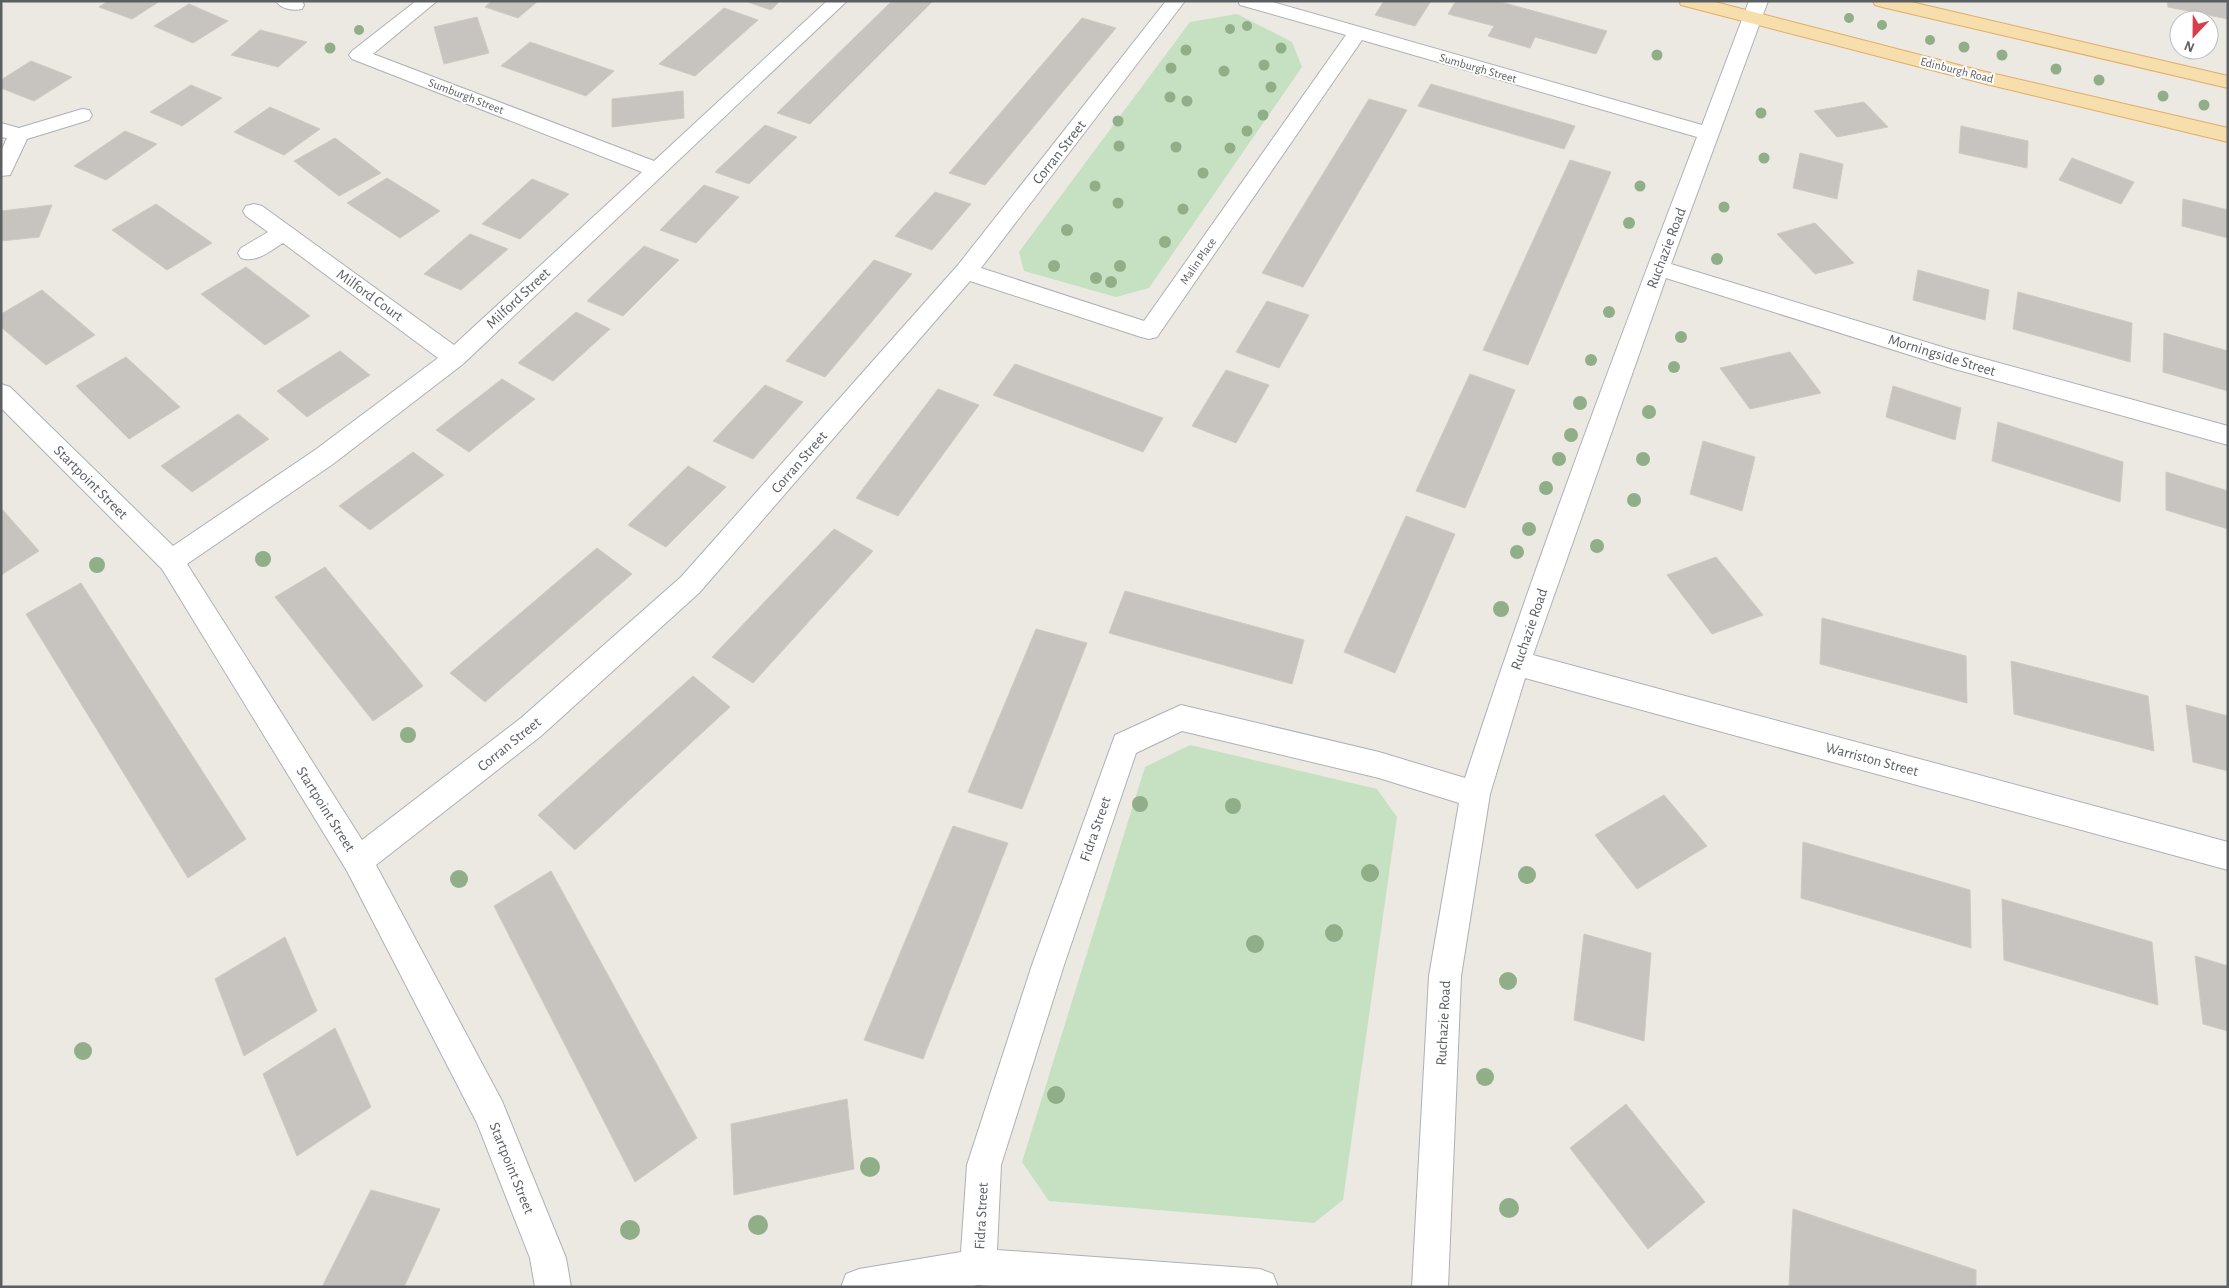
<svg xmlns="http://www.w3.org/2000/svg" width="2229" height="1288" font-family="'Alegreya Sans',sans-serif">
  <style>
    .green { fill: #c6e1c1 }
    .building { fill: #c7c3bf; stroke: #d0c9c2 }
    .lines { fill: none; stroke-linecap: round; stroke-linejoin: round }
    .minor-casing { stroke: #aeb1b4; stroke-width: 2 }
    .major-casing { stroke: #e2ac65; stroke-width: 2 }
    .minor { fill: #fff; fill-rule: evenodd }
    .major { fill: #f6dfad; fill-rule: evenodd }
    .tree { fill: #90ae87 }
    .labels { text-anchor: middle; stroke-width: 4; stroke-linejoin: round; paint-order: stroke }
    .far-street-label { font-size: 12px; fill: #5b5f62; stroke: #fff }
    .street-label { font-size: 15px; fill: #5b5f62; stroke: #fff }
  </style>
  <rect width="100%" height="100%" fill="#ece8e2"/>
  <!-- green -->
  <path class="green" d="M1237 14 1292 42 1302 67 1149 288 1116 297 1024 271 1019 252 1190 22Z
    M1190 745 1377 789 1397 817 1343 1200 1314 1223 1049 1201 1022 1162 1145 767Z"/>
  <!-- building -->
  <path class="building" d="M108 1H160L132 19 99 7Z
    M492 1H538L518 18 485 7Z
    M745 1H780L771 10Z
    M892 1H933L810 124 777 113Z
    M1384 1H1431L1415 26 1375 15Z
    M1456 1H1497L1607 31 1596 54 1535 37 1530 48 1488 36 1494 26 1448 14Z
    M2167 1H2228V19L2168 7Z
    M189 4 228 21 193 43 154 26Z
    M724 8 758 20 695 76 659 64Z
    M477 17 489 53 444 64 434 27Z
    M1082 18 1116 28 985 185 949 173Z
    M260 30 307 42 278 67 231 55Z
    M530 42 614 71 586 96 501 66Z
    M31 61 72 77 34 101 1 88V80Z
    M1431 84 1575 126 1564 149 1418 106Z
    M191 85 222 98 182 126 150 112Z
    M683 91 684 118 612 127V99Z
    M1369 99 1407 110 1303 287 1262 273Z
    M1864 102 1888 127 1837 137 1814 111Z
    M270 107 320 129 284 155 234 132Z
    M765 125 797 137 749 184 715 172Z
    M1961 126 2028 141 2027 168 1959 153Z
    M125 131 157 144 106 180 74 166Z
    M335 138 381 173 339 196 294 161Z
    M1800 153 1843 164 1837 199 1793 188Z
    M2072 158 2134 182 2121 204 2059 180Z
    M1570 160 1611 172 1528 365 1483 350Z
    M387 178 440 211 400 238 347 203Z
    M532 179 569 194 520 239 482 224Z
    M704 185 739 197 696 243 660 230Z
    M935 192 971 204 932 250 895 236Z
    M2183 199 2228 210V238L2182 226Z
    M156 204 212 243 167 270 112 230Z
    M52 205 39 237 1 241V211Z
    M1815 223 1854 263 1815 274 1777 234Z
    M470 234 508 249 461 290 424 274Z
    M644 246 679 260 623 316 587 301Z
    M874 260 912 274 825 377 786 361Z
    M246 267 310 316 265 345 201 294Z
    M1918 270 1989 290 1985 320 1913 300Z
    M42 290 95 335 46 365 1 327V314Z
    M2018 292 2132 323 2130 362 2013 329Z
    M1267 301 1309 315 1279 368 1236 352Z
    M576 312 610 329 553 381 518 363Z
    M2164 333 2228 351V391L2163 372Z
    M340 351 370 375 307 417 277 391Z
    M1790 352 1821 393 1750 409 1720 368Z
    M126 357 180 407 129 439 76 386Z
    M1015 364 1163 418 1143 452 993 395Z
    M1226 370 1269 385 1236 443 1192 426Z
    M1470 374 1515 390 1465 508 1416 491Z
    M502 379 535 399 469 452 436 430Z
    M765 385 803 402 753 459 713 441Z
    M1893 386 1961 408 1955 440 1886 417Z
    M938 389 979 405 898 516 856 498Z
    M238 414 269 439 192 492 161 466Z
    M1998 422 2123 462 2120 502 1992 461Z
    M1703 441 1755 457 1742 511 1690 494Z
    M413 452 444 475 370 530 339 506Z
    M688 466 726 487 666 547 628 525Z
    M2166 472 2228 491V529L2166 510Z
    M1 508 39 551 1 575Z
    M1406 516 1455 534 1395 673 1344 652Z
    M834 529 873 551 753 683 712 657Z
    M597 548 632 574 485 702 450 673Z
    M1716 557 1763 615 1712 634 1667 575Z
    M325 567 423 686 373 721 275 597Z
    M81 583 246 839 188 878 26 614Z
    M1125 591 1304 640 1292 684 1109 633Z
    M1822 618 1966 656 1967 703 1820 664Z
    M1036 629 1087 643 1022 809 968 792Z
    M2011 661 2148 696 2154 751 2014 714Z
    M693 676 730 707 575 850 538 815Z
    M2186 705 2228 716V771L2193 762Z
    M1664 795 1707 846 1637 889 1595 835Z
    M953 826 1008 843 923 1059 864 1040Z
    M1803 842 1970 890 1971 948 1801 898Z
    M551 871 697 1138 635 1182 494 906Z
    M2002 899 2152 942 2158 1005 2004 960Z
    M1584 934 1651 953 1644 1041 1574 1020Z
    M285 937 317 1011 244 1056 215 979Z
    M2195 956 2228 966V1031L2203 1024Z
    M335 1028 371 1107 297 1156 263 1074Z
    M847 1099 854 1169 734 1195 731 1124Z
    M1626 1104 1705 1202 1648 1249 1570 1148Z
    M371 1190 440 1209 404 1287H322Z
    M1793 1209 1976 1270V1287H1789Z"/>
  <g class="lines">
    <!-- minor casing -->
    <g class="minor-casing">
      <path id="minor" d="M276 1H302L304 5 302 9C293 11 281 9 276 1Z
        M416 1H437L373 54 654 161 827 1H847L463 364 333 464 187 564 362 840 521 718 681 577 958 265 1166 1H1185L981 268 1144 321 1346 35 1240 5 1238 1H1269L1702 125 1749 1H1768L1671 264 1952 350 2228 426V445L1951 368 1666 278 1533 655 2228 842V870L1525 678 1490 794 1461 976 1448 1287H1412L1429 976 1459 803 1379 778 1182 731 1136 753 1064 965 1001 1165 997 1250 1260 1269 1273 1274 1278 1287H1004L978 1285 967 1287H841L846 1274 859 1269 961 1252 967 1165 1032 965 1115 735 1181 705 1379 752 1465 778C1535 562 1616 349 1697 137L1362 40 1157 337 1149 339 1141 337 970 281 699 593 541 736 376 865 502 1101 566 1258 571 1287H535L530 1258 477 1123 347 871 162 569 1 408V384L10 387 173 546 315 450 438 358 283 243C270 251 257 263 241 258L238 253 241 248 268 232 246 216 243 211 246 206 254 204 262 206 454 345 642 172 352 59 349 55 352 51Z
        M82 109 89 110 92 115 89 120 27 139 10 175 1 176V151L7 138 1 137V123L19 128Z"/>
    </g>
    <!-- major casing -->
    <g class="major-casing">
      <path id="major" d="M1679 1H1711L1982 71 2228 128V142L1982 83 1681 5Z
        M1873 1H1907L2228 76V88L1882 7 1875 5Z"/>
    </g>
    <!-- minor -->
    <use href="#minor" class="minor"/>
    <!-- major -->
    <use href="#major" class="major"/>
  </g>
  <!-- trees -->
  <g class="tree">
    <circle cx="1849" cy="18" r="5"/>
    <circle cx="1882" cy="25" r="5"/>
    <circle cx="1247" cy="26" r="5"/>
    <circle cx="1230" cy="29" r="5"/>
    <circle cx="359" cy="30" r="5"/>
    <circle cx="1930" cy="40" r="5"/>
    <circle cx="1964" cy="47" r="5.5"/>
    <circle cx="330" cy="48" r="5.5"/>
    <circle cx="1281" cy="48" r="5.5"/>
    <circle cx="1186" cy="50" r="5.5"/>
    <circle cx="1657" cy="55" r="5.5"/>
    <circle cx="2002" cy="55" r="5.5"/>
    <circle cx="1264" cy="65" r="5.5"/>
    <circle cx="1171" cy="68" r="5.5"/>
    <circle cx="2056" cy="69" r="5.5"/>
    <circle cx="1224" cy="71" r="5.5"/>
    <circle cx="2099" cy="80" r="5.5"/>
    <circle cx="1271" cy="87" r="5.5"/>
    <circle cx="2163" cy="96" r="5.5"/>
    <circle cx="1170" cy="97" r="5.5"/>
    <circle cx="1187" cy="101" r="5.5"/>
    <circle cx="2204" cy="105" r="5.5"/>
    <circle cx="1761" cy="113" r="5.5"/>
    <circle cx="1263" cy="115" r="5.5"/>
    <circle cx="1118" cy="121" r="5.5"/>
    <circle cx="1247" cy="131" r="5.5"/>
    <circle cx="1119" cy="146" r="5.5"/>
    <circle cx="1176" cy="147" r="5.5"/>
    <circle cx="1230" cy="148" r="5.5"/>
    <circle cx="1764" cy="158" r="5.5"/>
    <circle cx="1203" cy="173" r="5.5"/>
    <circle cx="1095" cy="186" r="5.5"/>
    <circle cx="1640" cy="186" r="5.5"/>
    <circle cx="1118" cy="203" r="5.5"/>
    <circle cx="1724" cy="207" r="5.5"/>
    <circle cx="1183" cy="209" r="5.5"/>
    <circle cx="1629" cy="223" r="6"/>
    <circle cx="1067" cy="230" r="6"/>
    <circle cx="1165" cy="242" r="6"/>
    <circle cx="1717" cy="259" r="6"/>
    <circle cx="1054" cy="266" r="6"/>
    <circle cx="1120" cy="266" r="6"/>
    <circle cx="1096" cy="278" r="6"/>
    <circle cx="1111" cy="282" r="6"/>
    <circle cx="1609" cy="312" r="6"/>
    <circle cx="1681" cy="337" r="6"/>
    <circle cx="1591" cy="360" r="6"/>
    <circle cx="1674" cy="367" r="6"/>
    <circle cx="1580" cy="403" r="7"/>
    <circle cx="1649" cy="412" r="7"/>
    <circle cx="1571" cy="435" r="7"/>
    <circle cx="1559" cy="459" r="7"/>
    <circle cx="1643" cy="459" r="7"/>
    <circle cx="1546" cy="488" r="7"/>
    <circle cx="1634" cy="500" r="7"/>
    <circle cx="1529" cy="529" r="7"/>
    <circle cx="1597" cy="546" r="7"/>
    <circle cx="1517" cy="552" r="7"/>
    <circle cx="263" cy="559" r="8"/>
    <circle cx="97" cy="565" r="8"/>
    <circle cx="1501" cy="609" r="8"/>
    <circle cx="408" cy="735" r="8"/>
    <circle cx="1140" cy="804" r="8"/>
    <circle cx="1233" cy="806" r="8"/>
    <circle cx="1370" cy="873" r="9"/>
    <circle cx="1527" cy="875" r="9"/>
    <circle cx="459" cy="879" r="9"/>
    <circle cx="1334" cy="933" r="9"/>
    <circle cx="1255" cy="944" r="9"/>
    <circle cx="1508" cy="981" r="9"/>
    <circle cx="83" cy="1051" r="9"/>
    <circle cx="1485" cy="1077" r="9"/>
    <circle cx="1056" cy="1095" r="9"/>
    <circle cx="870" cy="1167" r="10"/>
    <circle cx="1509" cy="1208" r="10"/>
    <circle cx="758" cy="1225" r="10"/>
    <circle cx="630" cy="1230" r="10"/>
  </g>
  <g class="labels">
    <!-- far-street labels -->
    <g class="far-street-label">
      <text transform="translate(1478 68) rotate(16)" y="4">Sumburgh Street</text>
      <text transform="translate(1957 70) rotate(14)" y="4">Edinburgh Road</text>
      <text transform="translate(466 96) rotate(21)" y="4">Sumburgh Street</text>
      <text transform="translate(1198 261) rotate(-55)" y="4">Malin Place</text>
    </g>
    <!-- street labels -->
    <g class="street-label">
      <text transform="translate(1059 152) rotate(-52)" y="5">Corran Street</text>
      <text transform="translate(1666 248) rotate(-69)" y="5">Ruchazie Road</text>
      <text transform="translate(370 295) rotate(36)" y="5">Milford Court</text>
      <text transform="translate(518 298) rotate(-43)" y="5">Milford Street</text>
      <text transform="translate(1942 355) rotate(17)" y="5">Morningside Street</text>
      <text transform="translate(799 462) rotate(-49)" y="5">Corran Street</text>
      <text transform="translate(91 482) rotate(45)" y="5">Startpoint Street</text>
      <text transform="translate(1529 629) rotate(-71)" y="5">Ruchazie Road</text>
      <text transform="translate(509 744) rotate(-39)" y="5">Corran Street</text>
      <text transform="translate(1872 759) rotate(15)" y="5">Warriston Street</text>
      <text transform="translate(326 809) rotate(58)" y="5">Startpoint Street</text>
      <text transform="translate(1095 829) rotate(-71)" y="5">Fidra Street</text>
      <text transform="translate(1443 1023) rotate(-87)" y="5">Ruchazie Road</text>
      <text transform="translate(512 1168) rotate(68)" y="5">Startpoint Street</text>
      <text transform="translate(981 1216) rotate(-87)" y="5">Fidra Street</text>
    </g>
  </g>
  <!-- border -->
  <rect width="2229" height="1288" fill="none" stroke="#5b5f62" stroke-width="5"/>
  <!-- north arrow -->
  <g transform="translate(2194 35) rotate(202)"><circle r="24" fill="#ffffff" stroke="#bdbfc0"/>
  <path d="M0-4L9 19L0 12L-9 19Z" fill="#d63e4a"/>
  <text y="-8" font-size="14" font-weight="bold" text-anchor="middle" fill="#5b5f62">N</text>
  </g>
</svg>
